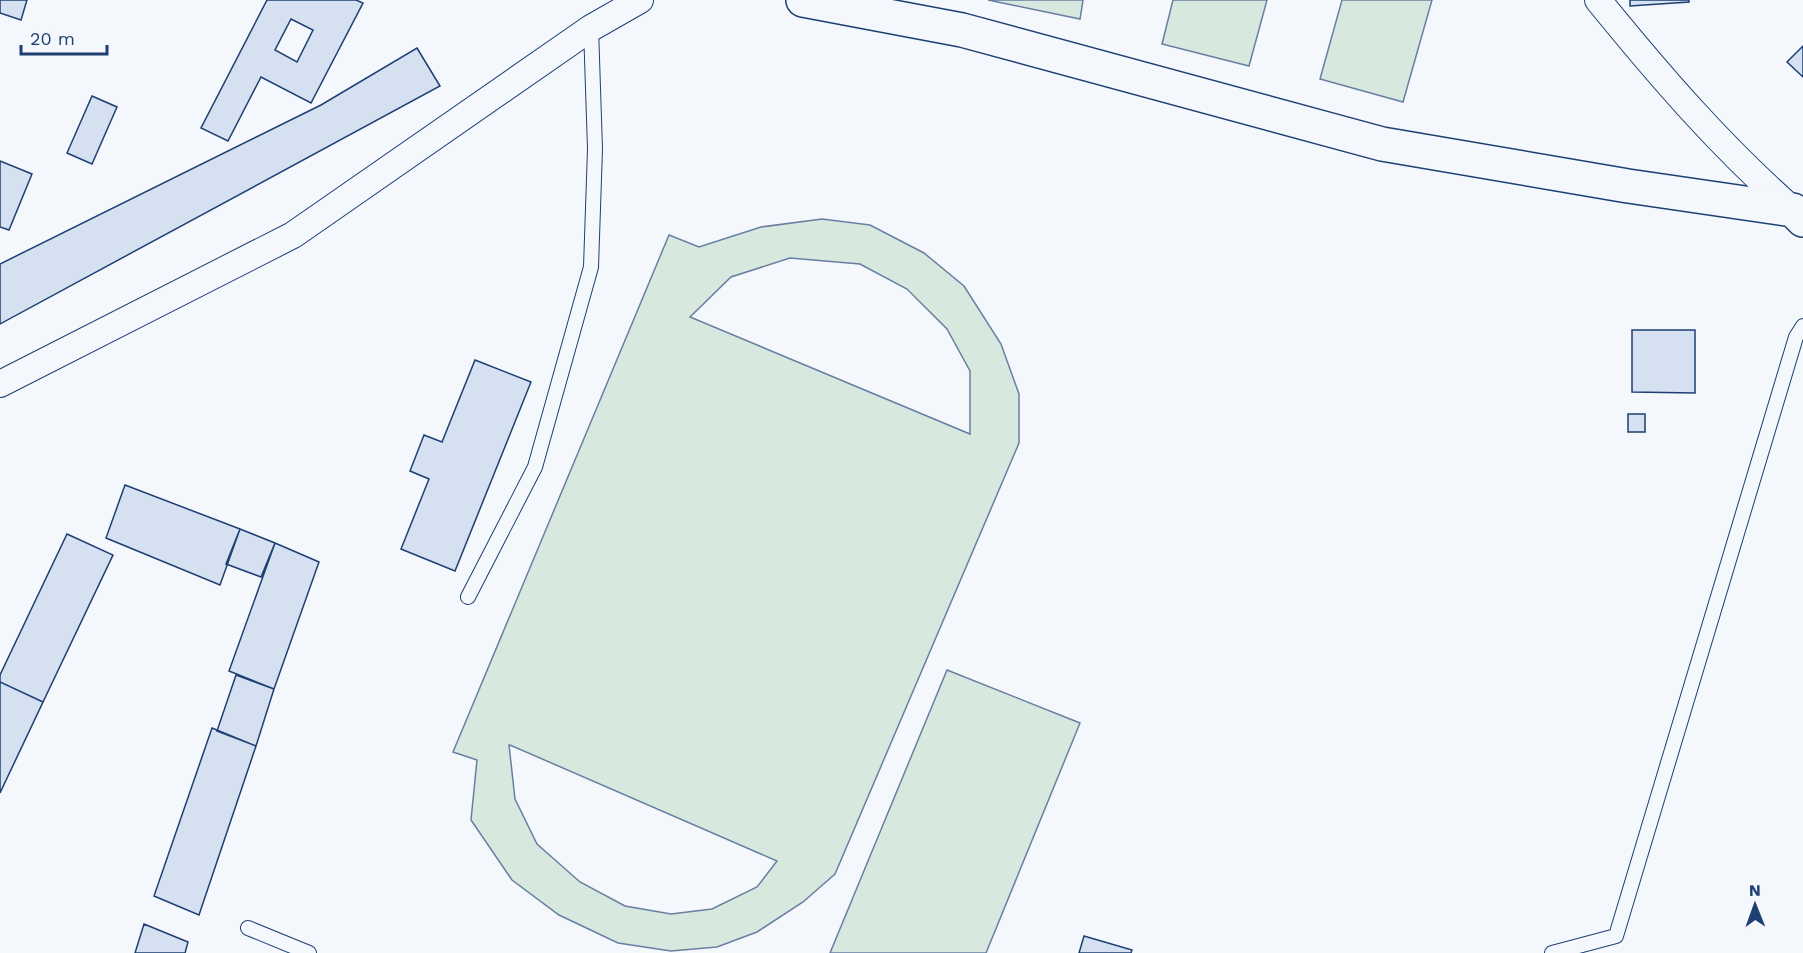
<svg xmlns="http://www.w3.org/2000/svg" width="1803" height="953" font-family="'Work Sans',sans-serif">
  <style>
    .green { fill: #d7e8df; stroke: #687fa3; stroke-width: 1.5; fill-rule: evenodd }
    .building { fill: #d5e0f0; stroke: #1d3f73; stroke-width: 1.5; fill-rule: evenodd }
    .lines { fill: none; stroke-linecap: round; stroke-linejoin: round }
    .lane-casing { stroke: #1d3f73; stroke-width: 16 }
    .street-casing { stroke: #1d3f73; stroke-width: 28 }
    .secondary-casing { stroke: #1d3f73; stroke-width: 36 }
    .lane { stroke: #f4f7fb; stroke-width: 14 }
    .street { stroke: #f4f7fb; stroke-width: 26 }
    .secondary { stroke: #f4f7fb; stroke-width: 33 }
  </style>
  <rect width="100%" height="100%" fill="#f4f7fb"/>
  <!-- green -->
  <path class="green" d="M988 0H1083L1080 19Z
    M1173 0H1267L1249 66 1162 44Z
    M1342 0H1432L1403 102 1320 79Z
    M822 219 870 225 924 253 964 286 1001 344 1019 394V443L835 874 803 902 757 932 717 947 671 951 618 943 559 915 512 880 471 820 477 760 453 752 669 235 699 247 761 227ZM790 258 860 264 907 289 947 329 970 371V434L690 317 731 277ZM509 745H510L777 861 757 887 712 909 671 914 625 906 580 882 537 844 515 799Z
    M947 670 1080 723 986 953H830Z"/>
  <!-- building -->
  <path class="building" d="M0 0H27L21 20 0 13Z
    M267 0H356L363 3 311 103 261 77 228 141 201 128ZM291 19 313 30 297 62 275 50Z
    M1630 0H1689V2L1630 6Z
    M1803 46V77L1787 62Z
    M417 48 440 86 0 324V264L321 105Z
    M92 96 117 107 92 164 67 153Z
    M0 161 32 174 9 230 0 227Z
    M1632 330H1695V393L1632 392Z
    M475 360 531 382 455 571 401 549 429 479 410 471 424 435 442 442Z
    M1628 414H1645V432H1628Z
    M125 485 240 529 220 585 106 538Z
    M240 529 275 543 261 577 226 564Z
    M67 534 113 555 43 702 0 682V675Z
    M275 543 319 562 274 689 229 671Z
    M236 675 274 689 256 746 217 731Z
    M0 682 43 702 0 793Z
    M212 728 256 746 199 915 154 896Z
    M144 924 188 942 185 953H135Z
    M1084 936 1132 950 1131 953H1079Z"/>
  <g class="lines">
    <!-- lane casing -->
    <g class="lane-casing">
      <path id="lane" d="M468 597 535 467 591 267 595 149 591 28
        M248 928 309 953
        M1552 953 1616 936 1796 337 1803 326"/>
    </g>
    <!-- street casing -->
    <g class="street-casing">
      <path id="street" d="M1598 0C1659 75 1720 146 1793 210
        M0 384 293 235 591 28 640 0"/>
    </g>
    <!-- secondary casing -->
    <g class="secondary-casing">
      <path id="secondary" d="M803 0 962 30 1382 144 1628 186 1793 210 1803 220"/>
    </g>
    <!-- lane -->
    <use href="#lane" class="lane"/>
    <!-- street -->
    <use href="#street" class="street"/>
    <!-- secondary -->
    <use href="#secondary" class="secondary"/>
  </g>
  <!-- north arrow -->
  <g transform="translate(1755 905) rotate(359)" stroke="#f4f7fb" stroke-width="4.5" paint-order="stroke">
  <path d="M0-4.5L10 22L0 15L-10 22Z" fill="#1d3f73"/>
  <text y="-9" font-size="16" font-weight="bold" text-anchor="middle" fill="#1d3f73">N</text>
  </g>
  <!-- scale -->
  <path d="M21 45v9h86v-9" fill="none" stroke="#1d3f73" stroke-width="3"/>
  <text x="30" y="45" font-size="18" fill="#1d3f73" stroke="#f4f7fb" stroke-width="4.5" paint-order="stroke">20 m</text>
</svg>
